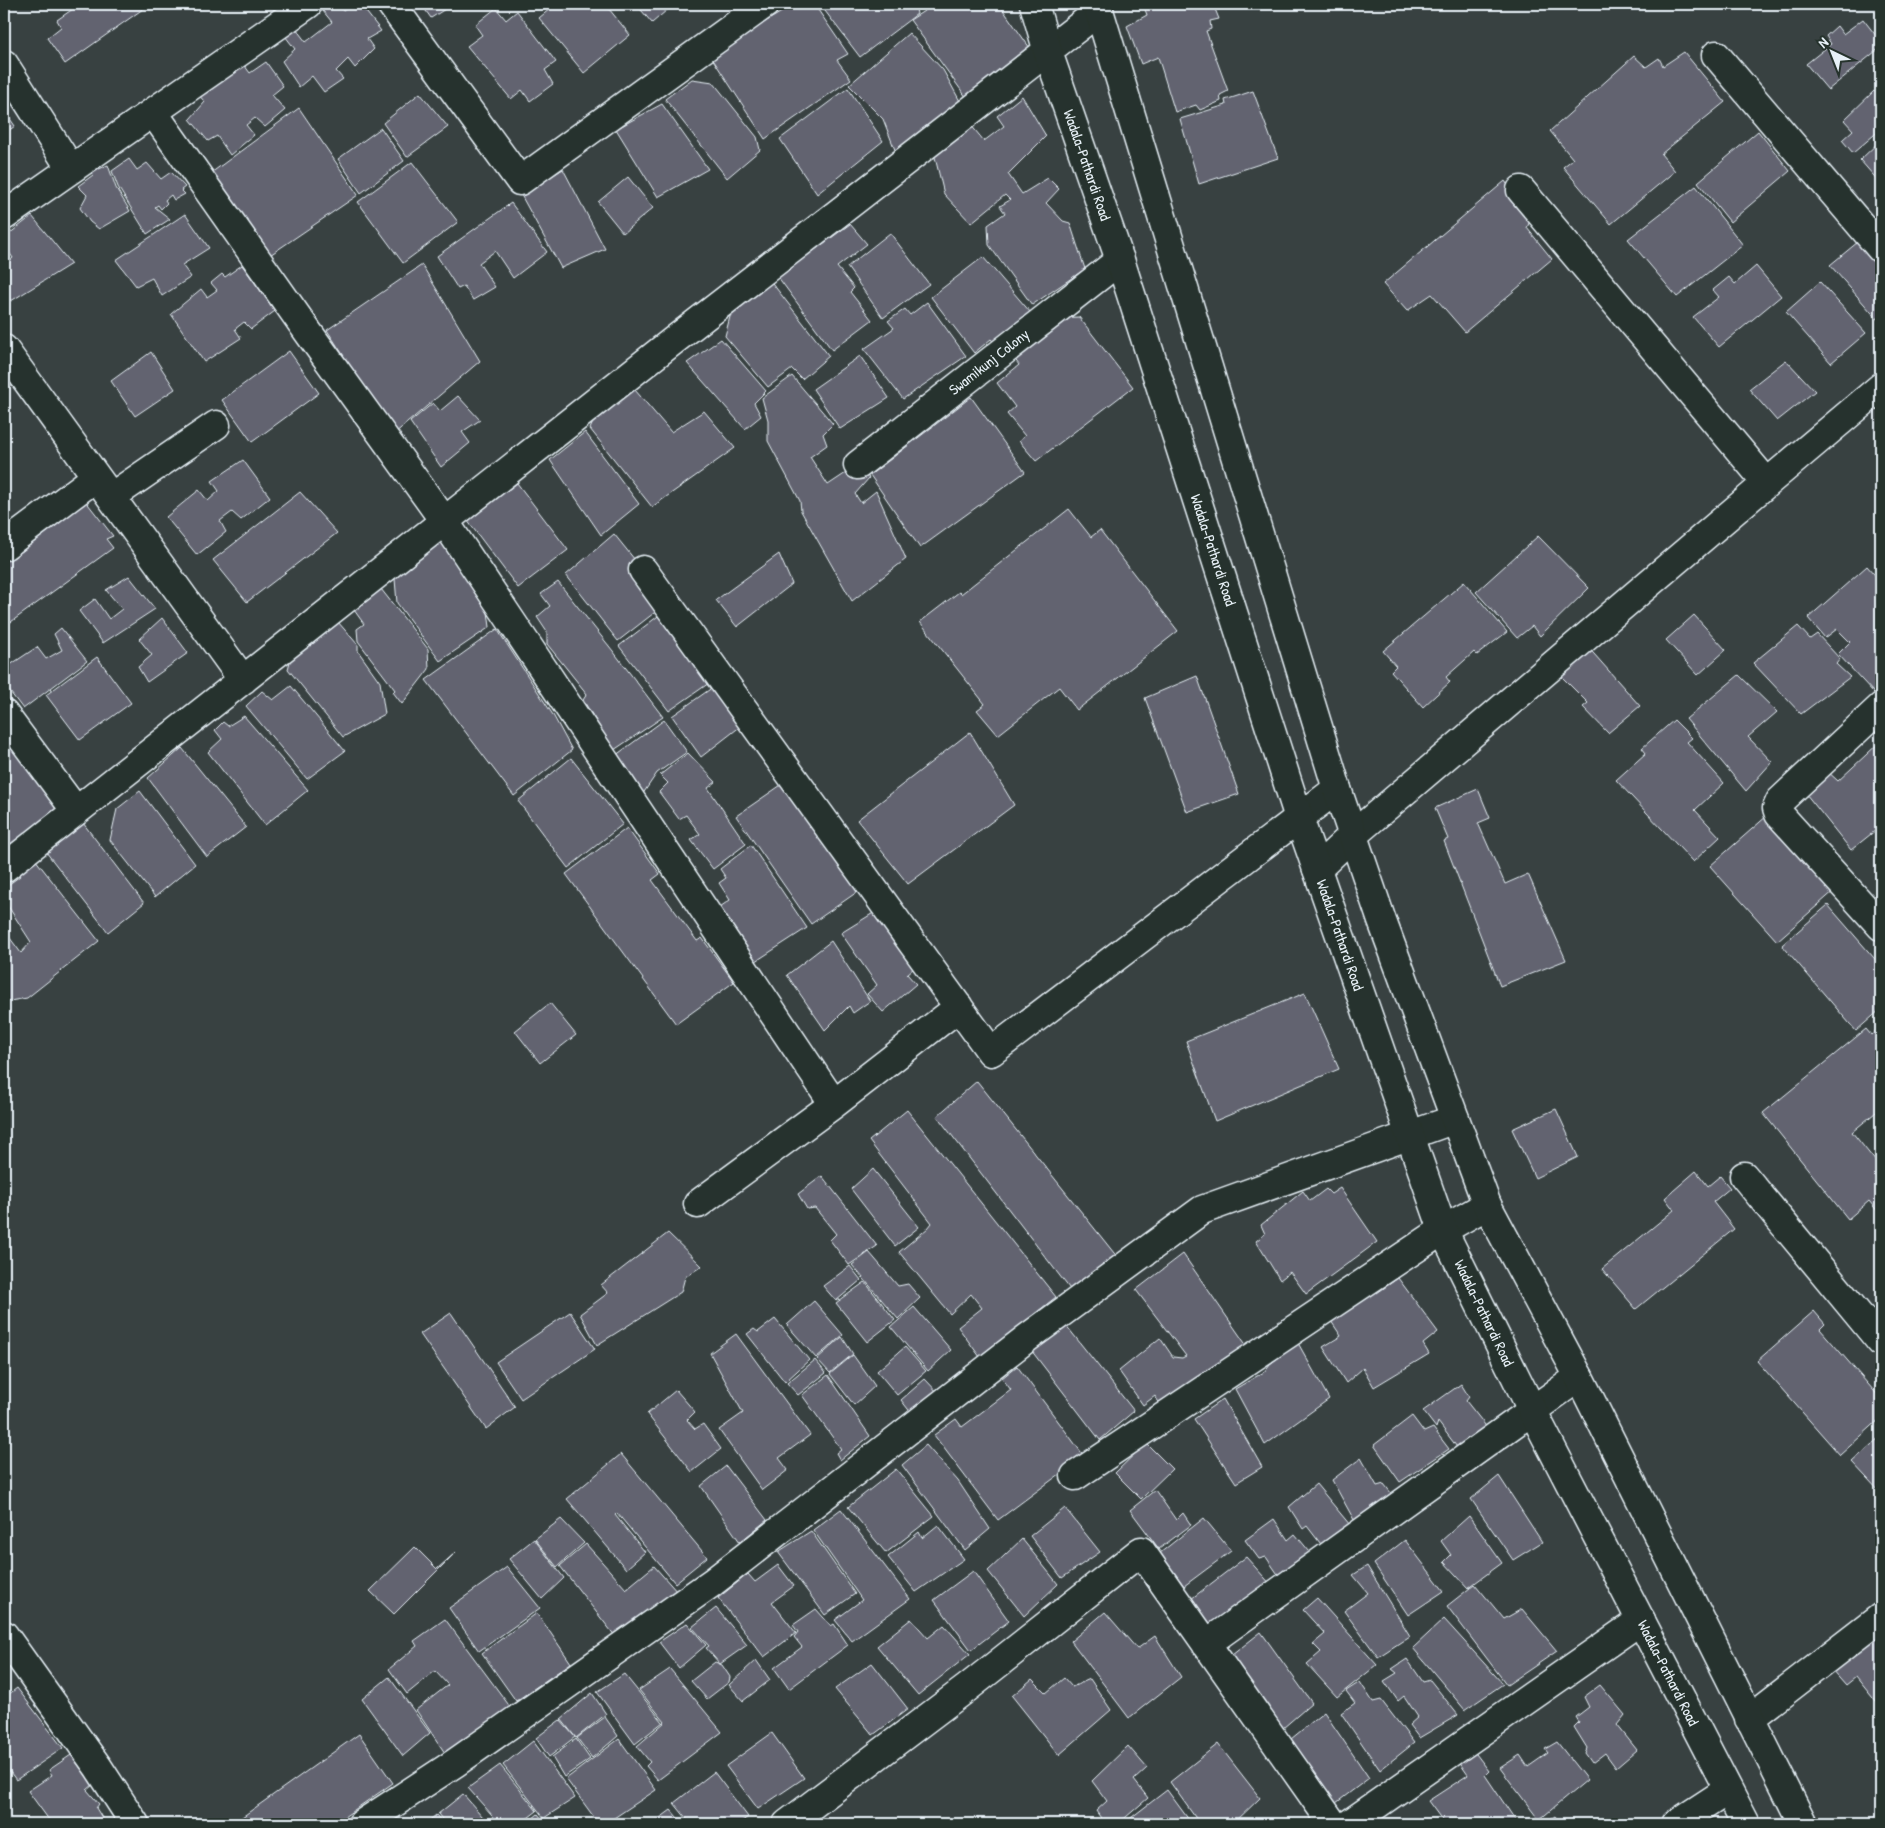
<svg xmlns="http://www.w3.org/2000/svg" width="1885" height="1828" font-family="'Patrick Hand',sans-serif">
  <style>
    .building { fill: #62636f; stroke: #e8f1f8 }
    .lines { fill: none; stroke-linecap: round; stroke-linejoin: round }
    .minor-casing { stroke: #e8f1f8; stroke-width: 31 }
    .major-casing { stroke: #e8f1f8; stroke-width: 31 }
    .minor { stroke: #26332d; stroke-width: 28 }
    .major { stroke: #26332d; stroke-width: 28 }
    .labels { text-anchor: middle; stroke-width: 4; stroke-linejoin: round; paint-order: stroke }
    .street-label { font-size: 15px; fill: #e8f1f8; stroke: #26332d }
  </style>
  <rect width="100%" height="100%" fill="#384141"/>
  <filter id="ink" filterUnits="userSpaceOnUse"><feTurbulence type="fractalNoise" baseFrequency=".02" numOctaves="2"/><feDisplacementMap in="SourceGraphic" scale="10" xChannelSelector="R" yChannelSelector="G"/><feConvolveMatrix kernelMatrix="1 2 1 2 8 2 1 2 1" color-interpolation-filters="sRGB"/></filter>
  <g filter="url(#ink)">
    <!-- building -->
    <path class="building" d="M80 4H150L65 64 47 38 61 27 57 20Z
      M319 4H338L343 11 353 4H360L381 31 367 39 374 49 355 68 348 59 336 71 343 79 324 92 312 76 299 87 282 61 295 49 282 32 293 25 306 42 332 22 318 5Z
      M421 4H453L431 18Z
      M556 4H605L630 35 584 73 539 18Z
      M636 4H674L652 23Z
      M795 4H814L848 54 837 60 851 79 765 139 710 55Z
      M823 4H915L917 14 860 57 822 7Z
      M935 4H999L1032 51 969 101 910 20Z
      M1143 4H1213L1219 19 1210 21 1211 29 1206 31 1228 91 1220 95 1221 101 1200 110 1196 105 1175 112 1158 57 1141 64 1127 26 1147 15Z
      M496 8 506 20 517 11 556 62 545 70 553 84 530 101 522 90 511 99 467 46 482 35 475 25Z
      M1863 19 1881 42V47L1828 90 1806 64 1831 44 1826 36 1837 26 1843 34Z
      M909 33 943 70 961 103 897 155 883 119 849 85Z
      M1684 52 1725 102 1661 154 1675 171 1611 224 1563 167 1573 159 1550 131 1634 56 1646 67 1659 58 1663 66Z
      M239 58 250 73 266 62 283 86 272 95 285 110 265 127 255 118 246 125 254 135 230 155 217 136 208 141 190 119 205 102 194 90Z
      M692 79 713 82 757 137 760 150 727 178 665 99Z
      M848 88 883 141 817 194 780 139Z
      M1253 91 1278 158 1199 184 1180 119 1226 105 1225 100Z
      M1874 91 1881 97V129L1853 153 1842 140 1853 130 1844 120Z
      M420 93 448 127 407 157 383 123Z
      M1022 96 1046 136 1008 174 1022 194 1048 178 1059 189 1046 203 1063 221 1070 223 1085 269 1032 305 989 245 988 225 1005 213 1000 206 1010 200 1005 195 971 223 944 194 932 145 966 119 984 141 1004 126 997 116Z
      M662 104 708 169 658 197 616 129Z
      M299 108 358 195 267 257 211 173Z
      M4 110 15 126 4 134Z
      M381 128 404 161 361 193 338 159Z
      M1758 131 1790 171 1730 222 1698 182Z
      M1881 140V184L1860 160Z
      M92 157 99 169 108 165 116 188 130 211 99 229 90 222 80 208 87 195 78 186 93 175 91 173 70 186Z
      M129 159 137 170 147 163 161 179 171 172 185 187 181 190 185 194 174 200 171 195 165 200 167 203 161 209 158 205 155 207 170 219 147 234 118 187 112 171Z
      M412 162 458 222 403 263 358 202Z
      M563 169 605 249 561 268 521 195Z
      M628 177 653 208 623 233 598 202Z
      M1505 181 1531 218 1527 228 1552 259 1465 332 1432 294 1407 311 1383 284Z
      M1696 186 1743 245 1677 297 1628 239Z
      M511 203 547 252 513 278 495 251 479 263 495 287 473 300 464 286 458 289 437 256Z
      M185 214 209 248 182 265 191 277 162 296 152 278 136 286 116 260Z
      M32 216 71 264 11 301 4 291V258L7 263 13 258 4 245V238Z
      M850 224 867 244 837 267 854 288 850 292 872 320 832 350 778 277Z
      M890 233 929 284 883 318 847 267Z
      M1864 237 1881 256V317L1878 320 1830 265Z
      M983 257 1037 320 999 349 991 339 974 353 931 297Z
      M242 265 275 311 251 329 244 322 235 329 241 338 204 362 171 314 201 289 207 297 217 290 211 283 222 274 225 277Z
      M422 265 480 361 394 434 327 330Z
      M1756 266 1781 296 1719 347 1693 317 1719 297 1713 290 1729 277 1735 284Z
      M769 279 829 356 802 379 792 369 768 387 725 336 733 305Z
      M1820 282 1866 333 1831 363 1786 312Z
      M927 302 966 356 903 399 864 349 894 328 888 321 905 309 910 315Z
      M1079 317 1133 387 1036 461 1019 441 1025 436 1007 414 1015 407 997 383 1019 365 1009 351 1055 318Z
      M721 339 766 391 754 403 761 416 745 429 687 363Z
      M289 351 319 393 252 442 222 400Z
      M151 352 175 389 135 416 111 381Z
      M860 356 889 398 840 429 813 389Z
      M1786 360 1815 391 1777 421 1749 389Z
      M792 376 833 424 823 434 827 445 810 457 828 485 858 465 869 478 855 494 861 503 876 491 906 559 852 601 801 511 800 501 768 441V420L762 398Z
      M629 383 671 432 704 411 735 448 652 507 590 429 601 404Z
      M458 396 480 420 462 432 470 443 441 467 410 422 433 403 440 411Z
      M971 397 1025 472 920 548 870 475Z
      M585 432 639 504 601 535 550 460Z
      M243 460 270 497 241 520 232 512 220 521 226 532 197 555 166 517 199 490 208 501 219 491 212 481Z
      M517 483 568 550 518 588 467 520Z
      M300 492 337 533 247 602 213 560Z
      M81 495 113 536 106 539 113 548 4 627V553L9 550 13 558 50 530 44 524Z
      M1069 509 1091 537 1100 530 1178 631 1077 710 1059 687 998 735 977 710 985 704 920 622 959 592 961 594Z
      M614 534 639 565 663 606 618 641 566 575Z
      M437 536 486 597 490 627 440 661 397 603 394 567Z
      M1538 536 1589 588 1540 636 1532 626 1517 638 1476 592Z
      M779 554 792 584 737 627 716 600Z
      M1867 566 1881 582V686L1874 693 1838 654 1850 642 1837 629 1825 638 1808 618Z
      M129 576 155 609 103 643 79 611 95 599 109 619 122 609 106 590Z
      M558 582 613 651 663 717 614 750 583 700 587 694 547 644V632L537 617 550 606 541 594Z
      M1464 582 1507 632 1477 655 1474 652 1446 677 1450 682 1423 707 1391 671 1396 666 1383 651Z
      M381 589 428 649 429 669 402 704 393 692 395 690 358 641 357 629 364 624 354 610Z
      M666 610 712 681 669 711 619 646Z
      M331 614 358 645V651L380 682 385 714 343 737 288 669 295 644Z
      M1694 615 1726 650 1698 675 1666 640Z
      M162 618 188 653 147 682 138 667 152 655 139 639Z
      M1798 626 1810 639 1817 634 1840 659 1836 664 1850 677 1801 714 1753 663Z
      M61 628 87 661 23 709 4 684V669L37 647 46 659 62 650 54 634Z
      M497 629 553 715 572 750 514 796 426 680Z
      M1586 645 1640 706 1608 733 1583 707 1588 703 1555 670Z
      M97 657 131 703 80 740 46 695Z
      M1739 675 1777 712 1748 737 1772 762 1746 791 1686 719Z
      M1197 676 1239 794 1187 812 1145 698Z
      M716 685 741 726 701 757 672 716Z
      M291 686 345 751 307 779 246 706 262 691 273 700Z
      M244 716 308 790 265 825 208 752 222 739 215 730 223 722 228 726Z
      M664 720 687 752 657 773 638 801 608 761Z
      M1674 720 1692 738 1687 742 1724 783 1695 810 1720 837 1693 862 1616 780 1646 753 1642 748Z
      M4 727 63 806 4 851Z
      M970 732 1014 805 908 884 857 820Z
      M1881 741V826L1851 850 1802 789 1826 770 1838 781Z
      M182 748 246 827 207 857 148 778Z
      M688 753 716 782 708 788 746 844 713 869 691 840 700 834 686 815 679 819 659 792 668 783 660 775Z
      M571 758 623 824 568 868 518 801Z
      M784 783 860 890 811 924 736 816Z
      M1478 789 1490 818 1478 823 1505 884 1528 874 1566 960 1500 986 1444 841 1448 839 1435 808Z
      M140 791 195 864 155 897 110 840 117 809Z
      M1768 815 1835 890 1777 941 1710 866Z
      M83 823 144 903 108 932 46 852Z
      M627 828 660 874 652 880 697 941 702 938 734 982 676 1024 566 874Z
      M751 845 807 928 750 965 714 911 730 900 719 883 726 878 720 869Z
      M35 859 99 941 27 998 4 1002V930L21 953 31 942 4 900V888L20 876 17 872Z
      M1828 905 1881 966V1009L1856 1031 1782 945Z
      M883 907 922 961 907 974 916 984 883 1012 867 994 877 985 841 933Z
      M831 941 870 1001 853 1013 849 1006 825 1030 787 975Z
      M1305 993 1339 1069 1215 1121 1186 1041Z
      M550 1003 576 1035 540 1063 515 1031Z
      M1881 1026V1108L1852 1132 1881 1168V1211L1879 1213 1869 1201 1848 1219 1763 1113 1866 1029 1871 1035Z
      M977 1081 1118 1258 1073 1293 937 1116Z
      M1556 1109 1578 1157 1535 1178 1512 1129Z
      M907 1110 1056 1297 980 1357 958 1327 982 1308 971 1294 950 1314 899 1252 928 1228 932 1223 869 1141Z
      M873 1169 919 1227 895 1246 851 1189Z
      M1696 1171 1708 1186 1720 1176 1730 1188 1713 1202 1734 1229 1636 1309 1602 1269 1674 1210 1665 1198Z
      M822 1176 877 1246 849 1265 830 1240 836 1234 815 1208 807 1209 798 1194Z
      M1340 1188 1377 1242 1306 1294 1290 1272 1280 1280 1256 1241 1265 1234 1261 1225 1303 1191 1310 1201 1326 1189 1331 1194Z
      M668 1233 702 1266 685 1277 681 1292 597 1345 580 1314 608 1293 601 1285Z
      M869 1252 898 1286 908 1284 920 1298 898 1319 852 1265Z
      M1183 1254 1247 1346 1163 1409 1155 1396 1143 1405 1119 1371 1160 1338 1173 1357 1182 1358 1186 1356 1136 1290Z
      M850 1266 861 1280 836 1301 823 1286Z
      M1398 1278 1438 1332 1423 1344 1429 1354 1374 1387 1363 1368 1346 1383 1323 1347 1341 1336 1331 1321 1355 1306 1353 1302 1372 1286 1377 1293Z
      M865 1282 895 1320 867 1342 836 1303Z
      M814 1301 843 1335 816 1358 787 1325Z
      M914 1307 951 1350 928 1371 891 1327Z
      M1814 1311 1825 1324 1820 1329 1881 1399V1418L1840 1455 1757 1361Z
      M570 1312 595 1349 521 1399 496 1362Z
      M451 1313 515 1407 486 1429 420 1334Z
      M775 1319 809 1360 785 1382 747 1334 754 1329 758 1332Z
      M1065 1324 1134 1411 1100 1440 1031 1350Z
      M736 1334 810 1435 779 1458 788 1470 762 1490 719 1430 743 1413 710 1353Z
      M842 1337 853 1354 830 1373 817 1359Z
      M1298 1343 1329 1399 1265 1445 1235 1389 1264 1372 1270 1364Z
      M905 1347 926 1371 897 1395 877 1371Z
      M853 1355 875 1386 854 1405 830 1374Z
      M815 1360 826 1373 798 1395 787 1383Z
      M1017 1366 1084 1456 998 1520 934 1435 956 1419 962 1427 1011 1390 1002 1378Z
      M828 1375 870 1436 840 1460 836 1453 841 1449 802 1395Z
      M925 1379 941 1396 915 1418 901 1400Z
      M1461 1384 1469 1397 1466 1401 1493 1435 1463 1455 1438 1422 1436 1428 1423 1411Z
      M676 1390 695 1412 687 1420 695 1429 703 1424 721 1449 692 1472 647 1414Z
      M1223 1399 1262 1467 1236 1483 1194 1419Z
      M1412 1416 1424 1432 1433 1428 1449 1449 1400 1482 1374 1445Z
      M1881 1436V1493L1852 1462Z
      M1146 1443 1172 1469 1141 1499 1115 1473Z
      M926 1445 958 1481 990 1529 965 1550 902 1465Z
      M621 1454 707 1557 675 1583 617 1513 615 1515 645 1552 626 1569 567 1499Z
      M1361 1458 1377 1486 1384 1484 1399 1503 1359 1529 1332 1480Z
      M726 1466 767 1520 740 1542 701 1486Z
      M896 1469 934 1516 886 1553 848 1507Z
      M1499 1476 1542 1542 1513 1560 1471 1499Z
      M1316 1484 1355 1531 1327 1552 1307 1526 1303 1529 1289 1507Z
      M1155 1490 1176 1520 1183 1513 1191 1525 1159 1549 1130 1510Z
      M1065 1508 1100 1552 1062 1578 1030 1536Z
      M841 1509 910 1599 852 1641 835 1620 862 1600 813 1530Z
      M1469 1516 1502 1563 1468 1588 1444 1562 1451 1555 1441 1541Z
      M1204 1518 1231 1551 1184 1586 1160 1553Z
      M561 1519 584 1543 557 1567 535 1539Z
      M1274 1519 1288 1540 1295 1534 1314 1557 1284 1583 1266 1557 1259 1559 1245 1540Z
      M938 1525 964 1559 916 1592 888 1557 919 1532 922 1538Z
      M811 1531 855 1594 825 1615 778 1552Z
      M534 1539 564 1578 542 1599 509 1559Z
      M1022 1539 1058 1584 1024 1616 988 1571Z
      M1405 1540 1444 1591 1408 1615 1374 1564Z
      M586 1544 626 1589 654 1566 678 1593 619 1641 560 1566Z
      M415 1547 437 1569 456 1552 394 1614 370 1591Z
      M1246 1557 1273 1587 1211 1630 1191 1599Z
      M778 1565 794 1586 772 1602 796 1633 764 1657 718 1598 748 1574 755 1582Z
      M1367 1566 1410 1636 1378 1657 1344 1611 1368 1593 1353 1575Z
      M507 1567 540 1608 479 1651 449 1608Z
      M973 1571 1009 1621 971 1650 934 1600Z
      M1475 1584 1504 1619 1522 1609 1557 1651 1507 1685 1447 1606Z
      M1317 1598 1377 1665 1337 1697 1307 1664 1321 1652 1313 1644 1325 1634 1303 1610Z
      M716 1608 747 1645 720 1664 706 1648 709 1646 692 1627Z
      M816 1609 831 1626 834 1624 848 1645 789 1689 774 1668 802 1647 794 1637 798 1632 793 1625Z
      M1105 1612 1137 1649 1155 1636 1181 1677 1129 1718 1071 1641Z
      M537 1613 571 1663 516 1701 482 1653Z
      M445 1619 511 1708 445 1753 416 1710 448 1685 435 1671 407 1694 389 1669 417 1646 414 1641Z
      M911 1619 928 1638 944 1625 970 1654 918 1695 877 1646Z
      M1444 1619 1503 1684 1465 1710 1413 1648Z
      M687 1623 706 1645 679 1668 659 1642Z
      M1881 1623V1708L1856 1677 1846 1685 1832 1669Z
      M1261 1632 1312 1703 1283 1728 1232 1655Z
      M1407 1659 1423 1682 1430 1680 1458 1715 1419 1738 1409 1725 1418 1717 1404 1696 1398 1701 1384 1681 1397 1673 1392 1669Z
      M756 1660 770 1680 743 1701 729 1685Z
      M715 1662 722 1665 730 1677 729 1682 707 1699 691 1681Z
      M872 1663 908 1709 873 1735 835 1689Z
      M670 1669 722 1732 658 1780 646 1766 650 1762 637 1746 665 1722 639 1690Z
      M624 1674 663 1722 635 1744 597 1692Z
      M389 1677 430 1733 403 1756 362 1699Z
      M1064 1678 1072 1687 1090 1679 1111 1710 1059 1755 1012 1696 1032 1679 1046 1693Z
      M1360 1682 1373 1702 1381 1700 1414 1743 1380 1770 1341 1713 1355 1703 1346 1691Z
      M1600 1685 1625 1715 1617 1725 1637 1750 1616 1768 1605 1753 1592 1763 1585 1753 1587 1748 1574 1727 1579 1722 1576 1717 1589 1707 1584 1697Z
      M17 1688 63 1748 16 1780 4 1764V1698Z
      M592 1693 606 1714 576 1738 561 1719Z
      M1324 1712 1369 1778 1336 1803 1291 1739Z
      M605 1717 618 1736 592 1758 577 1738Z
      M560 1720 575 1737 549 1757 536 1738Z
      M772 1733 804 1778 758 1809 726 1766Z
      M359 1734 393 1783 334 1824H237L235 1822Z
      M576 1739 590 1759 564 1777 552 1757Z
      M619 1739 656 1790 605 1824H599L566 1779Z
      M533 1741 575 1798 544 1818 503 1765Z
      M1557 1742 1587 1780 1539 1820 1500 1768 1520 1755 1528 1767 1548 1753 1545 1749Z
      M1218 1744 1260 1798 1233 1824H1200L1170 1782Z
      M1128 1746 1147 1768 1134 1780 1148 1798 1118 1824H1105L1096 1811 1107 1801 1092 1781Z
      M1473 1750 1489 1771 1485 1775 1518 1824H1445L1428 1801 1468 1775 1459 1762Z
      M71 1755 93 1785 87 1790 99 1804 96 1808 104 1821 98 1824H52L28 1791 52 1775 49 1770Z
      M500 1765 537 1811 520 1824H500L468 1788Z
      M714 1772 748 1817 738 1824H691L674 1803Z
      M1167 1790 1192 1824H1123Z
      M463 1794 489 1824H446L438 1814Z
      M671 1810 683 1824H652Z
      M538 1814 546 1824H526Z
      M436 1815 444 1824H423L431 1819Z
      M1555 1816 1560 1824H1543Z"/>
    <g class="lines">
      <!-- minor casing -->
      <g class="minor-casing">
        <path id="minor" d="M391 4 520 181 765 4
          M1716 55 1881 249
          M4 64 71 169
          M153 112 308 332 445 522 834 1104
          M1521 190 1767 483
          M4 216 308 4
          M4 349 243 680
          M858 465 1120 260
          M111 497 216 425
          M4 546 96 477
          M643 570 991 1052 1337 789
          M1881 707 1780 801 1777 808 1779 814 1881 926
          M4 714 76 811
          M4 868 673 341 1099 11
          M1317 869 1352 836 1767 483 1881 387
          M1744 1176 1881 1342
          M698 1204 834 1104 959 1007
          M1075 1476 1443 1230 1487 1205
          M4 1635 98 1767 135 1824
          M1206 1644 1579 1377
          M1749 1719 1881 1617
          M362 1824 455 1763 713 1582 1027 1338 1202 1210 1455 1119
          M787 1824 967 1688 1141 1551 1333 1824
          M1349 1824 1641 1620
          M1676 1824 1728 1790"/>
      </g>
      <!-- major casing -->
      <g class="major-casing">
        <path id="major" d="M1034 4 1048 52 1120 260 1299 818 1443 1230 1532 1410 1746 1824
          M1097 4 1337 789 1382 921 1487 1205 1579 1377 1803 1824"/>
      </g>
      <!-- minor -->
      <use href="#minor" class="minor"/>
      <!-- major -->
      <use href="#major" class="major"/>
    </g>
  </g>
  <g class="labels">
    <!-- street labels -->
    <g class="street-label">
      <text transform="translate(1087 165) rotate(71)" y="5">Wadala-Pathardi Road</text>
      <text transform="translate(989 362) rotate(-38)" y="5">Swamikunj Colony</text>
      <text transform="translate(1213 550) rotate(72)" y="5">Wadala-Pathardi Road</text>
      <text transform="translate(1340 935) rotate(71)" y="5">Wadala-Pathardi Road</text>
      <text transform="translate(1484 1313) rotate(64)" y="5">Wadala-Pathardi Road</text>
      <text transform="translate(1668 1673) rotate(63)" y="5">Wadala-Pathardi Road</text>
    </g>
  </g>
  <!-- margin -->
  <rect width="1885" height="1828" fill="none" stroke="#26332d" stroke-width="20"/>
  <rect x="10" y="10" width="1865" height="1808" fill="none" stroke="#e8f1f8" stroke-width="2" filter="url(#ink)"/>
  <!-- north arrow -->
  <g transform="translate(1832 52) rotate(317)" stroke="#26332d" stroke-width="4" paint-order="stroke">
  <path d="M0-4L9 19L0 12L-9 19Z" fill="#e8f1f8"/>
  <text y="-8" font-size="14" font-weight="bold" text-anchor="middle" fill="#e8f1f8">N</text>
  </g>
</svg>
